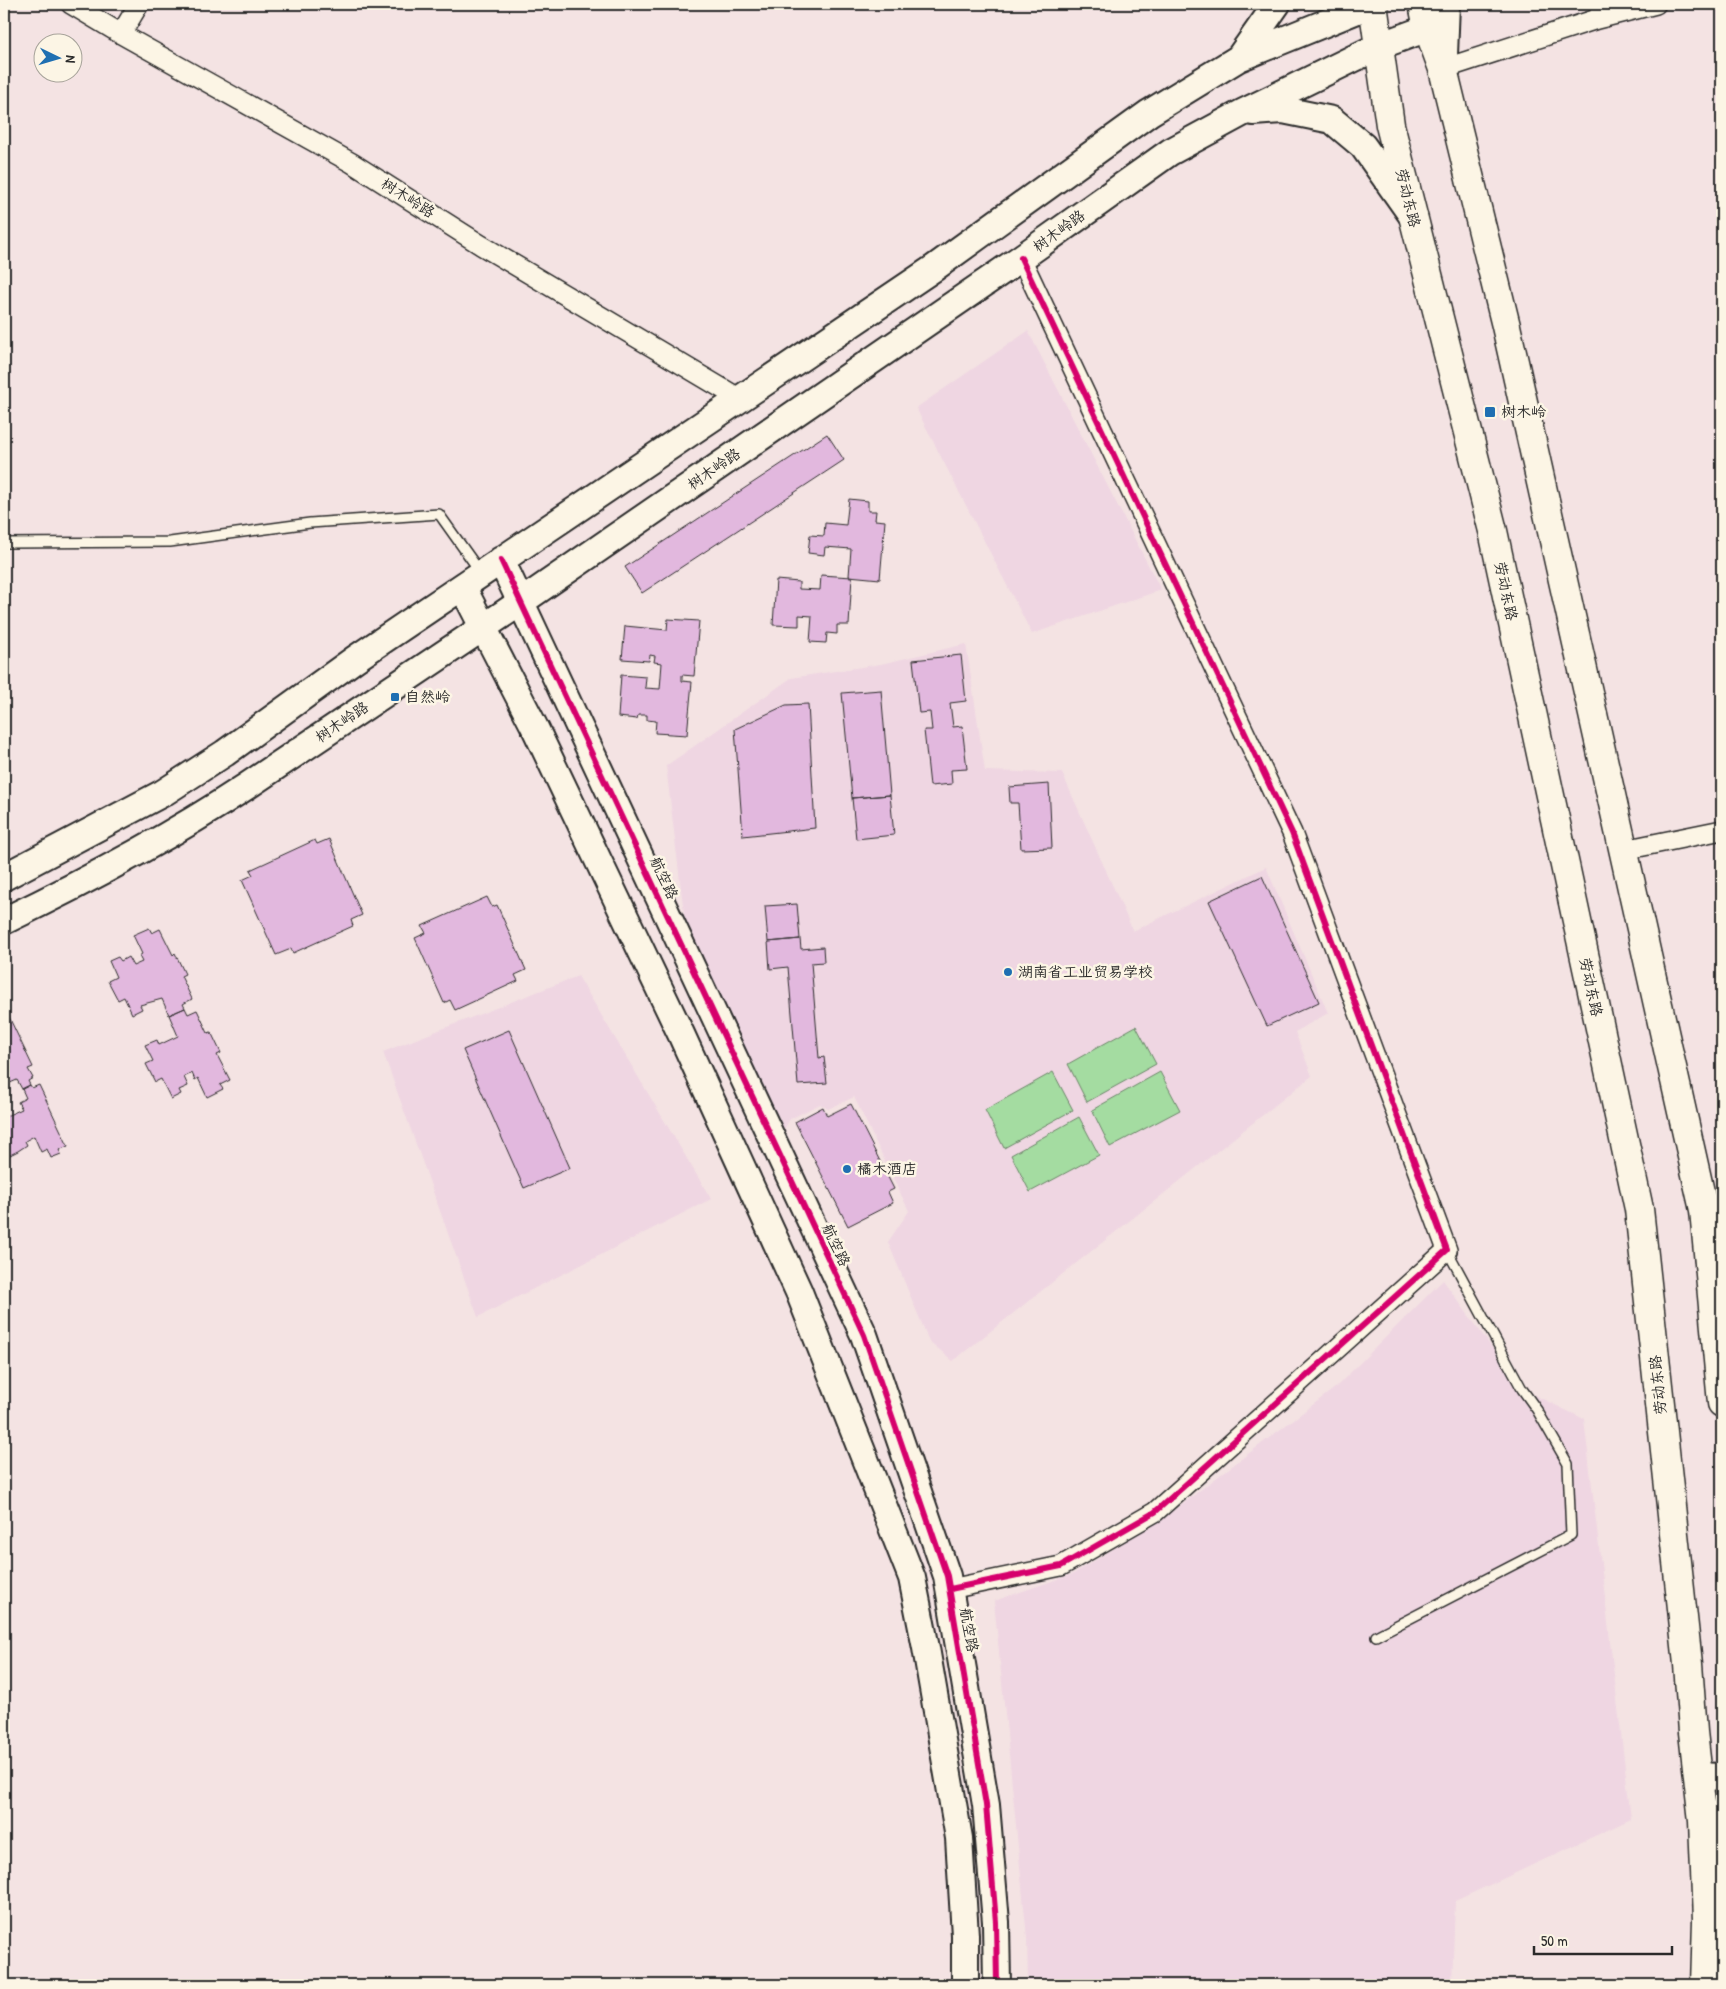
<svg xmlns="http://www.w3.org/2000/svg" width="1726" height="1989" font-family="'Patrick Hand','LXGW WenKai TC',sans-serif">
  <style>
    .built { fill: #efd6e2 }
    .green { fill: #a4dca1; stroke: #688466 }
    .building { fill: #e2b8de; stroke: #2b2b2b }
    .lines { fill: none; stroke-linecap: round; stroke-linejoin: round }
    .lane-casing { stroke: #2b2b2b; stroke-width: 12 }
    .street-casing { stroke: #2b2b2b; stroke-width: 22 }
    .secondary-casing { stroke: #2b2b2b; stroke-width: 30 }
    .primary-casing { stroke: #2b2b2b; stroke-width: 31 }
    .lane { stroke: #fcf5e5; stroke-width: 9 }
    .street { stroke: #fcf5e5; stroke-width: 19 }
    .secondary { stroke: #fcf5e5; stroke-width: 26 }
    .primary { stroke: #fcf5e5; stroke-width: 28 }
    .cycleway-casing { stroke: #fcf5e5; stroke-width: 9 }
    .cycleway { stroke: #d6006c; stroke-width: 6 }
    .poi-dot { fill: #1f6fb2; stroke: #fcf5e5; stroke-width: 2 }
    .labels { text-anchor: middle; stroke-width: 5; stroke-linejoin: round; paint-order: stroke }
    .street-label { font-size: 15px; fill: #2b2b2b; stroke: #fcf5e5 }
    .poi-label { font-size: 15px; fill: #2b2b2b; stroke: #fcf5e5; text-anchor: start }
  </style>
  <rect width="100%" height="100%" fill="#f4e3e3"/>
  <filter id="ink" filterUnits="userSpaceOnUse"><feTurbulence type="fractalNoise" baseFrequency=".02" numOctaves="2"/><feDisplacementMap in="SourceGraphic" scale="10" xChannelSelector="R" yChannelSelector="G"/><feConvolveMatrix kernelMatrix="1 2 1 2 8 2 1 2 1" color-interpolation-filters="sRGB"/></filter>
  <g filter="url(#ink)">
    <!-- built -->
    <path class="built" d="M1028 331 1161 590 1032 634 916 408Z
      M966 644 985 771 1062 773 1133 931 1266 867 1328 1013 1295 1032 1312 1076 953 1361 929 1341 888 1242 909 1211 854 1097 828 1109 820 1104 790 1119 783 1131 686 930 666 766 791 678 881 664Z
      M578 976 711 1199 478 1317 383 1052Z
      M1443 1280 1522 1389 1584 1419 1631 1819 1455 1901 1452 1985H1028L1027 1938 994 1601 1073 1574 1162 1519 1335 1388Z"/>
    <!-- green -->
    <path class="green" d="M1136 1026 1156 1064 1087 1102 1068 1064Z
      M1053 1072 1073 1110 1004 1148 985 1110Z
      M1160 1072 1180 1110 1110 1147 1092 1110Z
      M1079 1117 1099 1155 1030 1192 1011 1155Z"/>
    <!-- building -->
    <path class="building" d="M827 434 844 460 642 593 625 567Z
      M849 499 868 501V511H876L875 520 885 521 880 579 849 576 851 549 825 547 824 555 808 553 810 535 824 536 825 523 846 525Z
      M821 575 852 577 849 625H837V634L827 633 826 643 810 642 812 616 799 615V626L773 625 776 580 799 582V589L820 590Z
      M668 619 699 621 694 676 682 675V681L692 682 687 735 655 733 656 721 647 720V715H638L637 719 618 717 621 675 646 677 645 688 660 689 662 663 654 662 655 656 650 655 649 661 622 659 625 626 667 630Z
      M961 655 966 701 950 703 953 727 962 726 967 769 951 770 952 784 930 786 924 730H932L930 712 919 713 913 660Z
      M881 690 890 795 852 798 842 693Z
      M808 704 815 828 743 836 735 729 786 705Z
      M1049 784 1052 848 1021 849 1018 803H1010L1009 787Z
      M890 795 894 835 856 839 852 798Z
      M329 839 362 915 351 920 353 926 293 953 291 949 276 955 242 880 253 875 250 870 315 840 317 844Z
      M1262 876 1319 1002 1267 1026 1209 901Z
      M487 897 492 907 497 905 526 970 515 975 518 981 455 1010 450 1000 444 1003 415 938 426 933 422 926Z
      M797 904 800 939 768 942 765 906Z
      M149 928 152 933 160 929 173 955 175 953 185 974 181 976 192 999 183 1004 185 1008 169 1015 162 999 140 1005 142 1009 132 1014 124 997 118 1000 108 981 116 977 109 961 118 957 121 961 128 957 133 966 142 962 139 956 142 954 133 935Z
      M800 939 801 949 823 947 824 962 811 963 819 1058 824 1057 827 1083 798 1085 788 967 770 969 768 942Z
      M185 1008 188 1014 197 1010 208 1033 211 1032 221 1053 217 1055 230 1080 220 1085 223 1089 207 1097 198 1078 195 1080 192 1073 184 1077 188 1086 179 1090 181 1094 171 1099 161 1079 155 1082 146 1064 153 1061 145 1045 157 1040 159 1045 178 1036 169 1015Z
      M8 1015 33 1067 28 1069 33 1078 28 1081 30 1085 22 1089 17 1080 10 1083 4 1071V1017Z
      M509 1030 570 1168 524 1188 463 1050Z
      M30 1085 32 1088 39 1085 68 1146 59 1150 61 1154 51 1158 47 1149 41 1152 34 1136 25 1141 27 1145 18 1151 6 1157 4 1153V1117L22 1109 18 1102 26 1098 22 1089Z
      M851 1104 894 1189 888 1192 893 1203 848 1226 795 1122 823 1107 827 1116Z"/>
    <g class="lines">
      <!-- lane casing -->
      <g class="lane-casing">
        <path id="lane" d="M1594 4 1597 19
          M4 543 170 542 310 523 439 514 481 573
          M1376 1636 1571 1535 1568 1464 1537 1410 1522 1389 1447 1250"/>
      </g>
      <!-- street casing -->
      <g class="street-casing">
        <path id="street" d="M71 4 121 34 352 163 481 245 740 399
          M121 34 139 4
          M1443 69 1597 19 1656 4
          M1624 850 1722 830
          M950 1589 1061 1566 1155 1512 1447 1250 1292 833 1021 258"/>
      </g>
      <!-- secondary casing -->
      <g class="secondary-casing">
        <path id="secondary" d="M1444 55 1446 4
          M1239 58 1277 4
          M1253 112 1283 110 1332 120 1363 146 1411 214
          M501 560 864 1335 947 1576 986 1805 996 1922 997 1985
          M463 588 535 728 681 1034 799 1292 912 1578 926 1648 959 1838 965 1935V1985
          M4 877 163 793 225 753 355 659 934 268 1149 113 1239 58 1372 4
          M4 921C87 881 170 837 247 786L521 602 1021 258 1170 152 1242 113 1379 46 1428 28
          M1698 1776 1722 1777
          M1703 1821H1722"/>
      </g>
      <!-- primary casing -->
      <g class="primary-casing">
        <path id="primary" d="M1373 4 1390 125 1493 531 1639 1209 1688 1664 1693 1732 1703 1821 1707 1920 1705 1985
          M1423 4 1428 28 1443 69 1506 326 1704 1210 1722 1403"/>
      </g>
      <!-- lane -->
      <use href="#lane" class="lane"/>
      <!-- street -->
      <use href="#street" class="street"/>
      <!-- secondary -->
      <use href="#secondary" class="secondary"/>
      <!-- primary -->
      <use href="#primary" class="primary"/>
      <!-- cycleway casing -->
      <g class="cycleway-casing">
        <path id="cycleway" d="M501 560 864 1335 947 1576 986 1805 996 1922 997 1985
          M950 1589 1061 1566 1155 1512 1447 1250 1292 833 1021 258"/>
      </g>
      <!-- cycleway -->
      <use href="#cycleway" class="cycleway"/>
    </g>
  </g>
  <!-- markers -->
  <g class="poi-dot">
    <rect x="1484" y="406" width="12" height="12" rx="2.5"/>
    <rect x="390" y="692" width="10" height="10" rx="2.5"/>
    <circle cx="1008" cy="972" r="5"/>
    <circle cx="847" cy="1169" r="5"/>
  </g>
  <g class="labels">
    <!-- street labels -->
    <g class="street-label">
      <text transform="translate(408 198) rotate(32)" y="5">树木岭路</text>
      <text transform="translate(1408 198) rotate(76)" y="5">劳动东路</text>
      <text transform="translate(1059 231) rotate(-36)" y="5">树木岭路</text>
      <text transform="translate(714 469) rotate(-35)" y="5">树木岭路</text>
      <text transform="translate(1506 591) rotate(78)" y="5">劳动东路</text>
      <text transform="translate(342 722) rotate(-34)" y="5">树木岭路</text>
      <text transform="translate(664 878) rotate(65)" y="5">航空路</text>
      <text transform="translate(1591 987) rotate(78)" y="5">劳动东路</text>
      <text transform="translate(836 1245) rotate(65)" y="5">航空路</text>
      <text transform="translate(1658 1385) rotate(-96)" y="5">劳动东路</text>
      <text transform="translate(969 1630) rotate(80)" y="5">航空路</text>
    </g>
    <!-- poi labels -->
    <g class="poi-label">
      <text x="1501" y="417">树木岭</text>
      <text x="405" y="702">自然岭</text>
      <text x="1018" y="977">湖南省工业贸易学校</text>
      <text x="857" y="1174">橘木酒店</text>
    </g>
  </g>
  <!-- margin -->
  <rect width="1726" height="1989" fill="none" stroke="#fcf5e5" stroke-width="20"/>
  <rect x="10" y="10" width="1706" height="1969" fill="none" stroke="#2b2b2b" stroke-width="2" filter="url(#ink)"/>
  <!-- north arrow -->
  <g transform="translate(58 58) rotate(95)"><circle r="24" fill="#fcf5e5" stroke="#a8a49b"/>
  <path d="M0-4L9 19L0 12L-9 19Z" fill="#1f6fb2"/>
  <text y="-8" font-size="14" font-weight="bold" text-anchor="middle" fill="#2b2b2b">N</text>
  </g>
  <!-- scale -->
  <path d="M1534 1946v8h138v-8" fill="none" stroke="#2b2b2b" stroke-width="2.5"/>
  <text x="1541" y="1946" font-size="15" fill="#2b2b2b" stroke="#fcf5e5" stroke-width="4" paint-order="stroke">50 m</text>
</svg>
